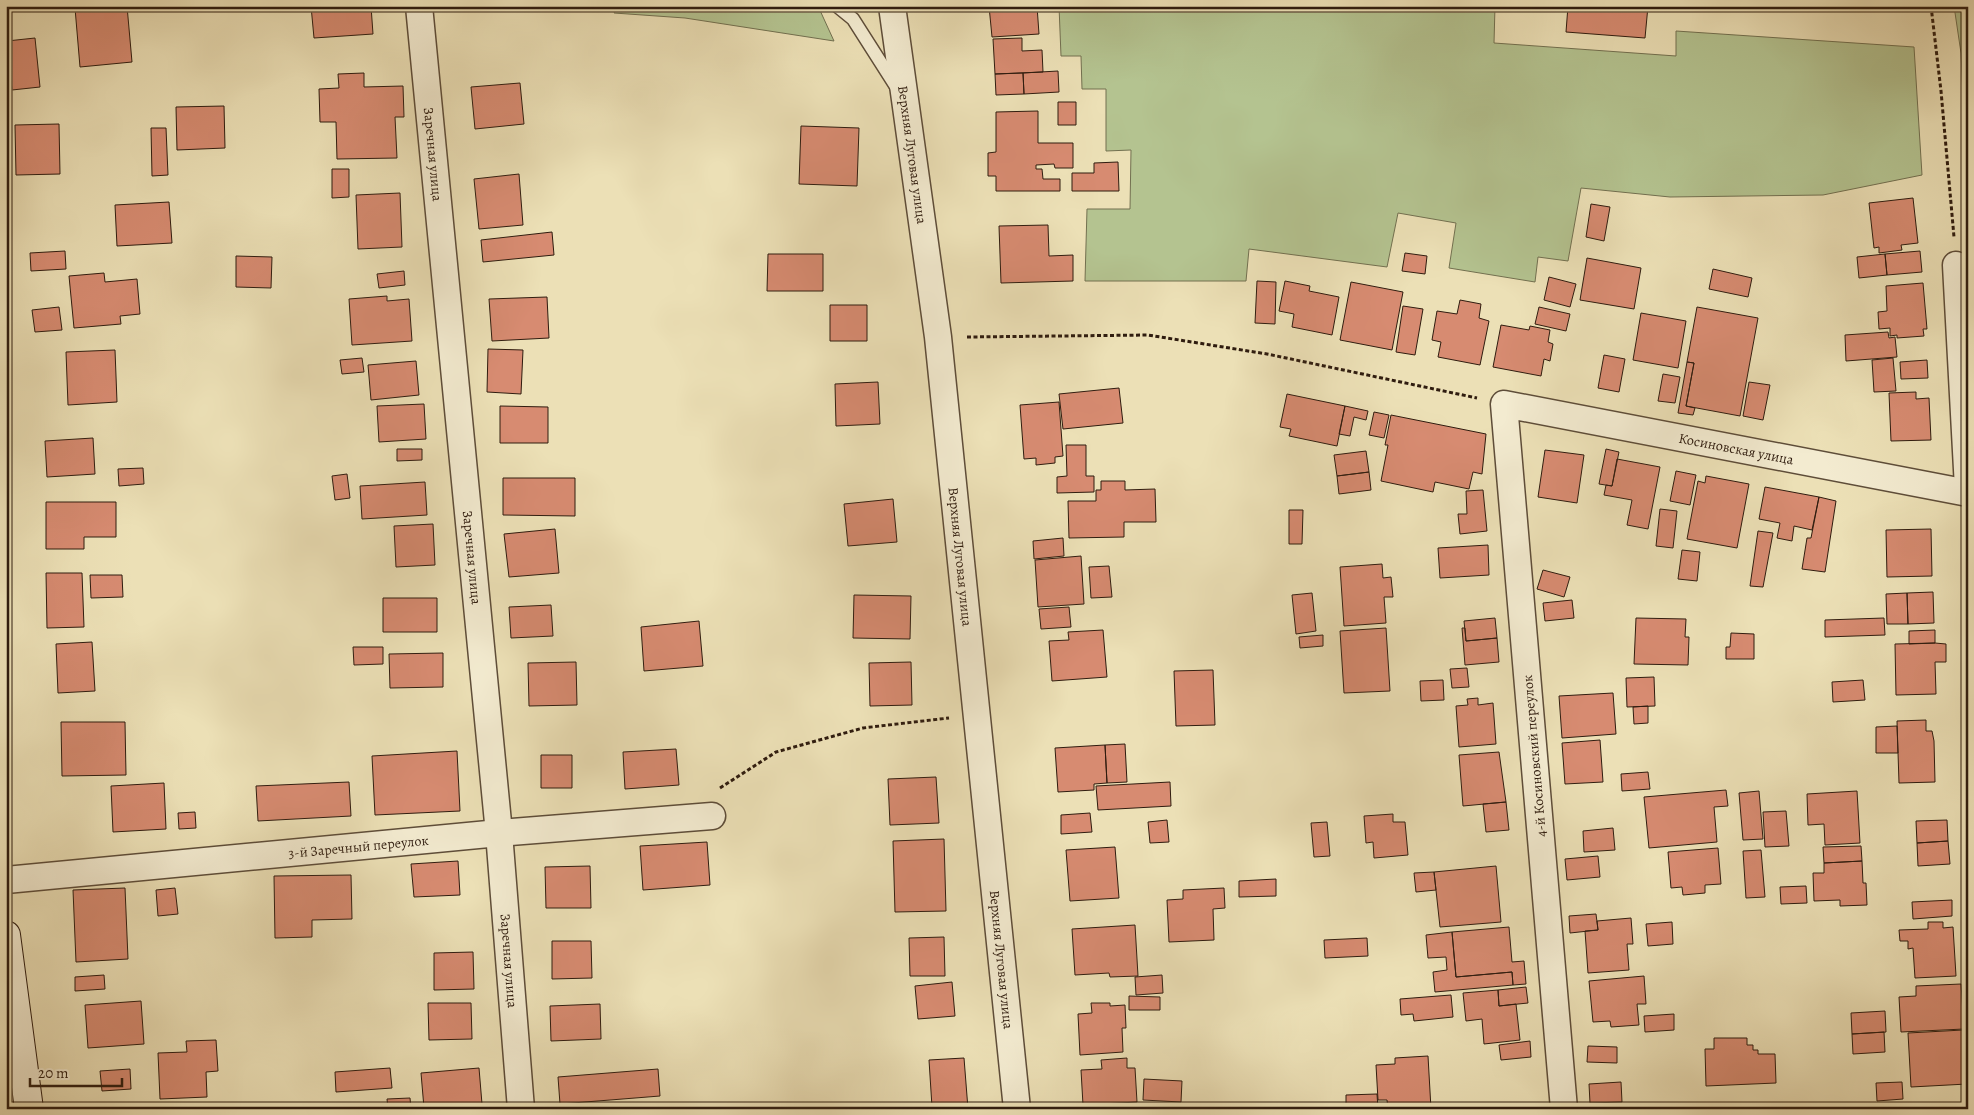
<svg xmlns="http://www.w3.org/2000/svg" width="1974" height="1115" font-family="Alegreya,serif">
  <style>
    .green { fill: #b4c390; stroke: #727050 }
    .building { fill: #d78b71; stroke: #2f1c0f }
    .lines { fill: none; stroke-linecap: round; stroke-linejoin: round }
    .lane-casing { stroke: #5e4d39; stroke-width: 15 }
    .street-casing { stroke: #5e4d39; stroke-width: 29 }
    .secondary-casing { stroke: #2f1c0f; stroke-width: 30 }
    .path { stroke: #2f1c0f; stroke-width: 3; stroke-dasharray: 4 2.5; stroke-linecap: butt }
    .lane { stroke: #f3ebd0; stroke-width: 12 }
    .street { stroke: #f3ebd0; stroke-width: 26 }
    .secondary { stroke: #f3ebd0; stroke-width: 28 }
    .labels { text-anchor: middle; stroke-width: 4; stroke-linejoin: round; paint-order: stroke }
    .street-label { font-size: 14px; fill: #2f1c0f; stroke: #f3ebd0 }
  </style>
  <rect width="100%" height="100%" fill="#ece0b6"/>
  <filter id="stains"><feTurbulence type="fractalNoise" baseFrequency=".004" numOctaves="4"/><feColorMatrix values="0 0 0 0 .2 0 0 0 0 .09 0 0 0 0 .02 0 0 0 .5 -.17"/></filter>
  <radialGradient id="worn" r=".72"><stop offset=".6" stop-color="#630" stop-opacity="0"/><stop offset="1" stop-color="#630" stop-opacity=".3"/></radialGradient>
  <path class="green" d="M618,6H818L834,41L685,18L614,13Z
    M1059,6H1495L1494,43L1676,56V31L1914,47L1922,175L1823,195L1670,197L1581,188L1568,261L1538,257L1535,282L1449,268L1456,223L1398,213L1387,267L1249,249L1246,281H1085L1087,209H1130L1131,150L1106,151V89H1082L1081,56H1061Z
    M1954,6H1968V206L1961,53Z"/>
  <path class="building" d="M102,6H127L132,62L80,67L75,8Z
    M311,6H371L373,34L314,38Z
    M989,6H1037L1039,34L992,37Z
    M1568,6H1648L1645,38L1566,32Z
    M35,38L40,87L12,90L7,41Z
    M1022,38V51L1042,50L1043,72L995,74L993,39Z
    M1058,71L1059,92L1024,94L1023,73Z
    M364,73V87L403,86L404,117H395L397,158L337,159L336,122H320L319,89L339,88L338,74Z
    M1023,73L1024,94L996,95L995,74Z
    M520,83L524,124L475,129L471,87Z
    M1058,102H1076V125H1058Z
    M224,106L225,148L177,150L176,107Z
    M1038,111V143H1073V168H1055L1054,164L1036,165V169H1042L1043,179H1060V191H996V176H988V153L996,152V112Z
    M59,124L60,174L16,175L15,125Z
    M801,126L859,128L857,186L799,184Z
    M151,128H166L168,175L152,176Z
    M1118,162L1119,191H1072V173H1094V163Z
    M332,169H349V197L332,198Z
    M519,174L523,225L479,229L474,179Z
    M400,193L402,247L358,249L356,195Z
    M1913,198L1918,243L1901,245L1902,250L1879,253V247L1874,248L1869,203Z
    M169,202L172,243L117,246L115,205Z
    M1591,204L1610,207L1604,241L1586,237Z
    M1048,225L1049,256L1073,255V281L1001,283L999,226Z
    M552,232L554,255L483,262L481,240Z
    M65,251L66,269L31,271L30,253Z
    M1920,251L1922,272L1887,275L1885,254Z
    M1405,253L1427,256L1425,274L1402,271Z
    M768,254H823V291H767Z
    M1885,254L1887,275L1859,278L1857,257Z
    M236,256L272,257L271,288L236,287Z
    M1587,258L1641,268L1634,309L1580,300Z
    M1713,269L1752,278L1748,297L1709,289Z
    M404,271L405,285L379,288L377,274Z
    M104,273L105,282L137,279L140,314L120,316L121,324L74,328L69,276Z
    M1549,277L1576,284L1570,307L1544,300Z
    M1257,281L1276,282L1275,324L1255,323Z
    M1285,281L1310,286L1309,291L1339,297L1332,335L1292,327L1294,314L1279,311Z
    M1351,282L1403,292L1392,350L1340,340Z
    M1923,283L1927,329H1923L1924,336L1897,338V335L1890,336V328L1879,329L1878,312L1887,311L1886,286Z
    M387,296V301L409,299L412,341L352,345L349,299Z
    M547,297L549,338L492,341L489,299Z
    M1460,300L1481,304L1479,318L1489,321L1480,365L1438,357L1441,342L1432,340L1437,311L1457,314Z
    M830,305H867V341H830Z
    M1403,306L1423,309L1415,355L1396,352Z
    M59,307L62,330L35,332L32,310Z
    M1539,307L1570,314L1566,331L1535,324Z
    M1697,307L1758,318L1740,416L1686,406L1694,363L1687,362Z
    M1641,313L1686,321L1678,368L1633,360Z
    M1501,325L1529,330L1530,326L1550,330L1548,342L1553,344L1550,361L1544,359L1541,376L1493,367Z
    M1888,332L1889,338L1895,337L1897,357L1846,361L1845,335Z
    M488,349L523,350L521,394L487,392Z
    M115,350L117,402L68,405L66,352Z
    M1604,355L1625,359L1619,392L1598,388Z
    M362,358L364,372L342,374L340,360Z
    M1893,358L1896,391L1874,392L1872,360Z
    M1927,360L1928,378L1901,379L1900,362Z
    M416,361L419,395L371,400L368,365Z
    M1687,362L1694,363L1686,406L1695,408L1693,415L1678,413Z
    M1663,374L1680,377L1675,403L1658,401Z
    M878,382L880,424L836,426L835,384Z
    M1749,382L1770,385L1763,420L1743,416Z
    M1119,388L1123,423L1063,429L1059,394Z
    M1916,392V399L1929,398L1931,440L1891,441L1889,393Z
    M1287,394L1345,406L1337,446L1289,436L1291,429L1280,427Z
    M1059,402L1063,456L1055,457V463L1036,465V458L1024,459L1020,405Z
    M424,404L426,439L379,442L377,406Z
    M500,406L548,407V443H500Z
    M1345,406L1368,411L1366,420L1354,417L1350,436L1339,434Z
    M1374,412L1389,415L1384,438L1369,435Z
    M1391,415L1486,434L1482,474L1473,472L1469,489L1435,482L1433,492L1381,481L1388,445H1385Z
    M93,438L95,474L47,477L45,441Z
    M1066,445H1086V476H1094V492L1057,493V477L1067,476Z
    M397,449H422V460L397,461Z
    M1606,449L1619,452L1612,486L1599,484Z
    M1545,450L1584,455L1577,503L1538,497Z
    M1366,451L1369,472L1337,476L1334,455Z
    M1617,459L1660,467L1648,529L1627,525L1632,500L1604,495L1606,485L1612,486Z
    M143,468L144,484L119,486L118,469Z
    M1676,471L1696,475L1690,505L1670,501Z
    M1369,472L1371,490L1339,494L1337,476Z
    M347,474L350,498L335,500L332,476Z
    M1706,476L1749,484L1737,548L1687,539L1698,481L1705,483Z
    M503,478H575V516L503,515Z
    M1101,481H1125V490L1155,489L1156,522H1124V537L1069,538L1068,501H1096V490H1101Z
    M425,482L427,515L362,519L360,486Z
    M1765,487L1819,497L1812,530L1794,526L1792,541L1777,538L1780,523L1759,519Z
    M1483,490L1487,531L1460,534L1458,514H1467L1466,491Z
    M1819,497L1836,501L1825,572L1802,569L1807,538H1811Z
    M893,499L897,542L848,546L844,504Z
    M46,502H116V537H84V549H46Z
    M1660,509L1677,511L1673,548L1656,546Z
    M1289,510H1303L1302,544H1289Z
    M433,524L435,565L396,567L394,526Z
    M555,529L559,573L509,577L504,534Z
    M1931,529L1932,576L1887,577L1886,530Z
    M1758,531L1773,533L1763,587L1750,586Z
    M1063,538L1064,556L1034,559L1033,541Z
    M1488,545L1489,575L1440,578L1438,548Z
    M1682,550L1700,552L1697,581L1678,579Z
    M1081,556L1084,604L1038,607L1035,560Z
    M1382,564L1383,578L1391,577L1393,597H1384L1386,623L1344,626L1340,567Z
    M1109,566L1112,597L1091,598L1089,567Z
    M1543,570L1570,577L1564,597L1537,589Z
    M46,573H82L84,627L47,628Z
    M90,575H122L123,597L91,598Z
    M1933,592L1934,623L1908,624L1907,593Z
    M1312,593L1316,631L1296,634L1292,595Z
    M1907,593L1908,624H1887L1886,594Z
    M854,595L911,596L910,639L853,638Z
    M383,598H437V632H383Z
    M1572,600L1574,618L1545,621L1543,603Z
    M551,605L553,636L511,638L509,607Z
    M1069,607L1071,627L1041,629L1039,609Z
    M1495,618L1497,638L1466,641L1464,621Z
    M1636,618L1686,619L1685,637H1689L1688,665L1634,664Z
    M1884,618L1885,635L1825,637V620Z
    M699,621L703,666L644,671L641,627Z
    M1386,628L1390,691L1344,693L1340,631Z
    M1462,628H1465L1466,641L1497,638L1499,662L1465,665Z
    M1103,630L1107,677L1052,681L1049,641L1069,640L1068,632Z
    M1935,630V643L1909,644V631Z
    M1731,633L1754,634V659H1726V647H1730Z
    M1323,635V646L1300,648L1299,637Z
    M92,642L95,691L58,693L56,644Z
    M1935,643L1946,644V662H1935L1936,694L1896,695L1895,644Z
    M353,647H383V664L354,665Z
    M443,653V687L390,688L389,654Z
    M576,662L577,705L529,706L528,663Z
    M911,662L912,705L870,706L869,663Z
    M1467,668L1469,687L1452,688L1450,669Z
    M1213,670L1215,725L1176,726L1174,671Z
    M1654,677L1655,706L1627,707L1626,678Z
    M1443,680L1444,700L1421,701L1420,681Z
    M1863,680L1865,700L1833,702L1832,682Z
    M1613,693L1616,734L1562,738L1559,696Z
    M1478,698V705L1493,703L1496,744L1459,747L1456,706L1468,705L1467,699Z
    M1648,706V723L1634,724L1633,707Z
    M1926,720V731H1932L1934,741L1935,782L1899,783L1897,721Z
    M61,722H125L126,775L62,776Z
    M1897,726L1898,753H1876V727Z
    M1600,740L1603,782L1565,784L1562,743Z
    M1125,744L1127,782L1107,783L1105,745Z
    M1105,745L1107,783L1094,784V790L1058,792L1055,748Z
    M676,749L679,785L625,789L623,752Z
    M457,751L460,811L375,815L372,756Z
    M1499,752L1506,802L1463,806L1459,755Z
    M541,755H572V788H541Z
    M1648,772L1650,789L1622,791L1621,774Z
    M936,777L939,823L890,825L888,779Z
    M349,782L351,816L258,821L256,786Z
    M1170,782L1171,806L1098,810L1096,786Z
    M164,783L166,829L113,832L111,786Z
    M1726,790L1728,806L1714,807L1717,842L1649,848L1644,797Z
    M1759,791L1763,839L1743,840L1739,793Z
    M1857,791L1860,843L1825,845L1824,824L1808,825L1807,794Z
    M1506,802L1509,830L1486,832L1483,804Z
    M1786,811L1789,846L1765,847L1763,812Z
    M195,812L196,828L179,829L178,813Z
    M1090,813L1092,832L1061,834V815Z
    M1393,814V822H1405L1408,855L1374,858L1373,842L1366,843L1364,816Z
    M1167,820L1169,842L1150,843L1148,822Z
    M1947,820L1948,841L1917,843L1916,821Z
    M1327,822L1330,856L1314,857L1311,823Z
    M1613,828L1615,850L1584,852L1583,831Z
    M944,839L946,911L895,912L893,841Z
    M1948,841L1950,864L1918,866L1917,843Z
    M707,842L710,885L643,890L640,846Z
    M1861,846L1862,861L1824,863L1823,847Z
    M1115,847L1119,898L1070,901L1066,850Z
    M1718,848L1721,884L1705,885V893L1683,895L1682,887L1671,888L1668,852Z
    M1761,850L1765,897L1746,898L1743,851Z
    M1598,856L1600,877L1567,880L1565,859Z
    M458,861L460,895L414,897L411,864Z
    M1862,861L1863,883H1866L1867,905L1840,906V900L1814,901L1813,873H1824V863Z
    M590,866L591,908H546L545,867Z
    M1496,866L1501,922L1440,927L1434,872Z
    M1434,872L1436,890L1416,892L1414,873Z
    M351,875L352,919L312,920V937L275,938L274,876Z
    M1276,879V896L1239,897V881Z
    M1806,886L1807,903L1781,904L1780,887Z
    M125,888L128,959L76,962L73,890Z
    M175,888L178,914L158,916L156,890Z
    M1224,888L1225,908L1213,909L1214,940L1169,942L1167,900L1183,899V890Z
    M1952,900V916L1913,919L1912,902Z
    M1596,914L1598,930L1570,933L1569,916Z
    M1631,918L1633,944H1627L1629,970L1588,973L1585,931L1598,930L1597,921Z
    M1672,922L1673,944L1648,946L1646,924Z
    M1928,922H1943V928L1953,927L1956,976L1915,978L1913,948L1908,949V941H1900L1899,930L1928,929Z
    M1135,925L1138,976L1110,977L1109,973L1075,975L1072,929Z
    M1509,927L1512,962L1524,961L1526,984L1513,985L1512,972L1456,977L1452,932Z
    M1452,932L1456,977L1512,972L1513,985L1435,992L1433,972L1447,970L1446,957L1428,958L1426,935Z
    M944,937L945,976H910L909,938Z
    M1367,938L1368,956L1325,958L1324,940Z
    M552,941H591L592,978L552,979Z
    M473,952L474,989L434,990V953Z
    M104,975L105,989L75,991V977Z
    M1162,975L1163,993L1136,995L1135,977Z
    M1644,976L1646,1004H1637L1639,1025L1611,1027L1610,1021L1593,1022L1589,981Z
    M952,982L955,1016L918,1019L915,986Z
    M1961,984L1964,1029L1901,1032L1899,997L1916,996V986Z
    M1526,987L1528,1003L1499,1006L1498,990Z
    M1498,990L1499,1006L1516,1004L1520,1040L1484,1044L1482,1019L1466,1021L1463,993Z
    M1451,995L1453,1017L1414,1021L1413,1014L1401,1015L1400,999Z
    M1129,996L1160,997V1010H1129Z
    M141,1001L144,1044L88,1048L85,1005Z
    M428,1003H471L472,1039L429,1040Z
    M1091,1003H1110V1006L1125,1005L1126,1028H1122L1123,1052L1080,1055L1078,1014L1092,1013Z
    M600,1004L601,1039L551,1041L550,1006Z
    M1885,1011L1886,1032L1852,1034L1851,1013Z
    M1674,1014V1030L1645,1032L1644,1016Z
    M1963,1030L1967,1084L1911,1087L1908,1033Z
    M1884,1032L1885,1052L1853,1054L1852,1034Z
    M1714,1038H1747V1045H1753V1050H1758V1054H1775L1776,1083L1706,1086L1705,1049H1714Z
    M216,1040L218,1071L206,1072L207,1097L160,1099L158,1053L187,1052L186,1041Z
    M1530,1041L1531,1057L1501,1060L1499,1045Z
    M1588,1046L1617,1047V1063L1587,1062Z
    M1428,1056L1431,1109H1388L1387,1100H1378L1376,1065L1395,1064V1058Z
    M964,1058L968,1109H915L932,1107L929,1060Z
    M1127,1058V1068H1135L1137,1102L1083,1105L1081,1070L1102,1069L1101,1060Z
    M390,1068L392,1088L336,1092L335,1072Z
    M479,1068L482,1104L424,1108L421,1073Z
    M130,1069L131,1089L102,1091L100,1071Z
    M658,1069L660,1096L560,1104L558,1077Z
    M1144,1079L1182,1081L1181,1102L1143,1100Z
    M1621,1082L1622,1102L1590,1103L1589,1084Z
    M1902,1082L1903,1099L1877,1101L1876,1083Z
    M1377,1094L1378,1109H1346V1095Z
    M410,1098L411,1109H388L387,1099Z
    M1779,1104V1109H1758V1105Z
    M1947,1104V1109H1910V1106Z
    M1743,1105V1109H1708V1107Z"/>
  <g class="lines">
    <defs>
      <path id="lane" d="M837,6L853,19L897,88"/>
      <g id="street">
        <path id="s1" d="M419,6L499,833L521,1109"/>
        <path id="s2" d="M892,6L938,337L1017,1109"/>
        <path d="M1956,265L1968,488"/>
        <path id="s3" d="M6,880L499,833L712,816"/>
        <path id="s4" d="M1564,1109L1504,404L1968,493"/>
      </g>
      <path id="secondary" d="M6,935L29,1109"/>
    </defs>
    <use href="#lane" class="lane-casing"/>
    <use href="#street" class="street-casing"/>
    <use href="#secondary" class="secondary-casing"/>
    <path class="path" d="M1931,6L1941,91L1954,237
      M967,337L1148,335L1267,354L1477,398
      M720,788L776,752L863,728L949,718"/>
    <use href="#lane" class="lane"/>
    <use href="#street" class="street"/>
    <use href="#secondary" class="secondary"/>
  </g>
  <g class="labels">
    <g class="street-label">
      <text dy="5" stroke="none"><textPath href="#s1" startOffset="149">Заречная улица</textPath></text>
      <text dy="5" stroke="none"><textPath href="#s2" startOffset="150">Верхняя Луговая улица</textPath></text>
      <text dy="5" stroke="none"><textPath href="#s4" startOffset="944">Косиновская улица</textPath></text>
      <text dy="5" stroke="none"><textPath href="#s1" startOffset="554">Заречная улица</textPath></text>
      <text dy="5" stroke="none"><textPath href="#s2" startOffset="555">Верхняя Луговая улица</textPath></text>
      <text transform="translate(1534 756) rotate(-95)" y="5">4-й Косиновский переулок</text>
      <text dy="5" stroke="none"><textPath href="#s3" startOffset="354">3-й Заречный переулок</textPath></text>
      <text dy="5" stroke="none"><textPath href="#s2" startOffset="960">Верхняя Луговая улица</textPath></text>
      <text dy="5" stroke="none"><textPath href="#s1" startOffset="959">Заречная улица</textPath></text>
    </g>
  </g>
  <rect width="1974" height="1115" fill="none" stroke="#ece0b6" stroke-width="25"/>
  <rect x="8" y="8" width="1959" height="1100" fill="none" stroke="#2f1c0f" stroke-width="2.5"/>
  <rect x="12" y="12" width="1949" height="1090" fill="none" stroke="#2f1c0f"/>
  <path d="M30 1078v8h92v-8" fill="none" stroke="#2f1c0f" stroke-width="2.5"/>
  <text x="38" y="1078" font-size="15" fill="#2f1c0f" stroke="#f3ebd0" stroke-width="4" paint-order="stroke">20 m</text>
  <rect width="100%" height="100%" filter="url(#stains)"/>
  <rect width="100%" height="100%" fill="url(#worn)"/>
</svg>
